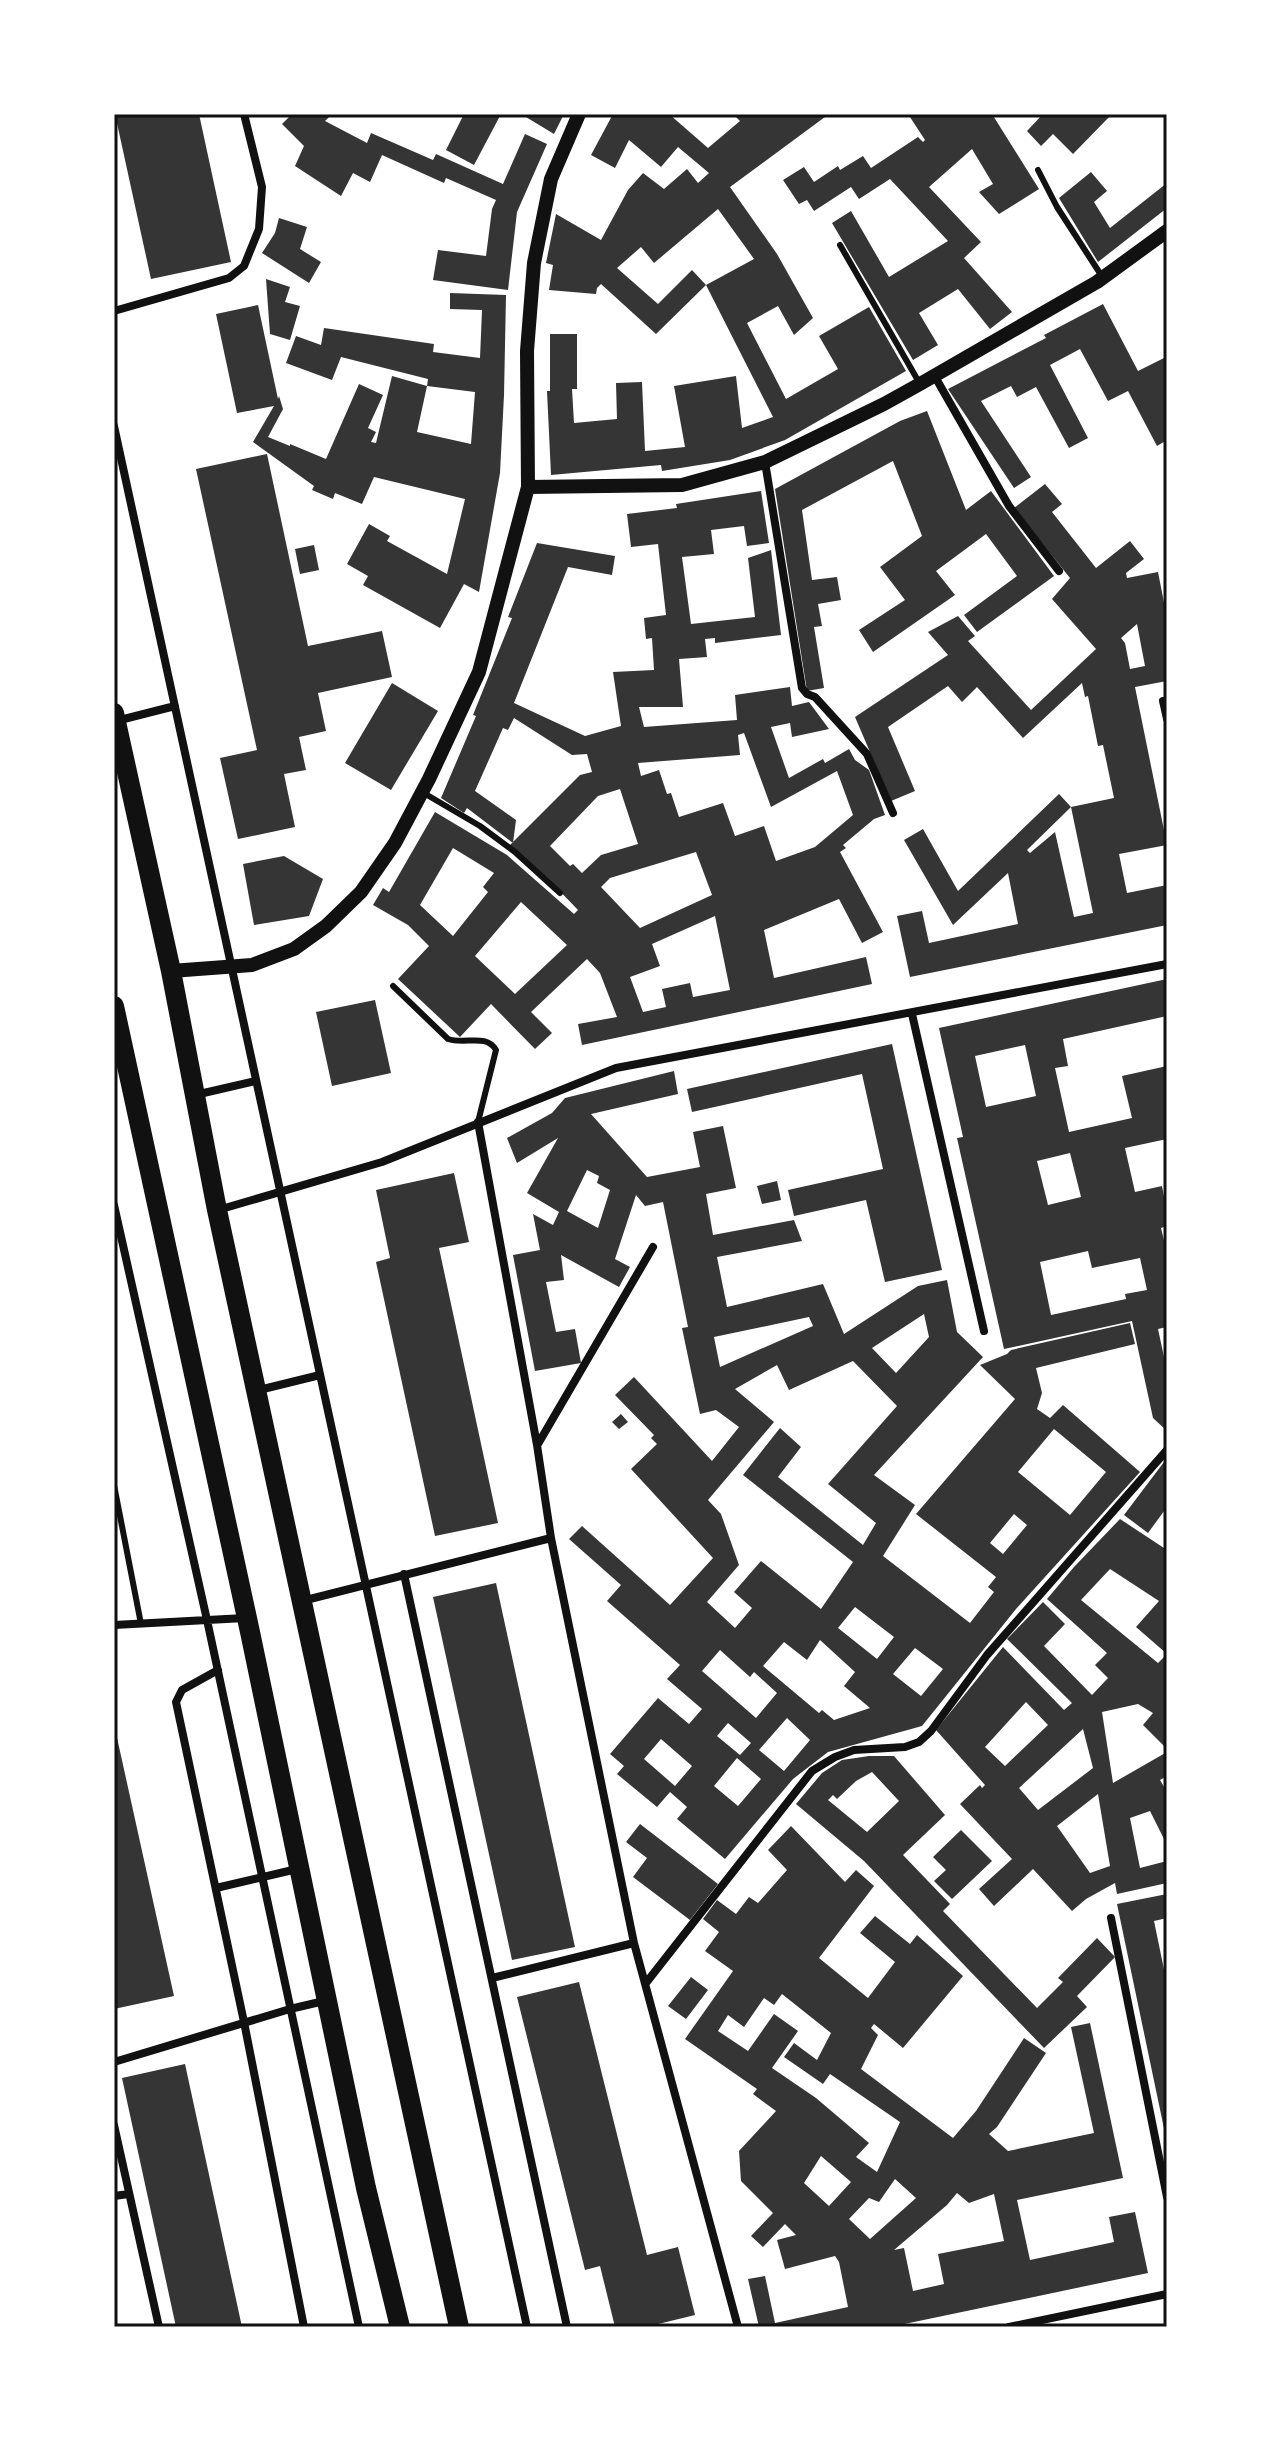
<svg xmlns="http://www.w3.org/2000/svg" width="1281" height="2441" font-family="Raleway,sans-serif">
  <style>
    .building { fill: #353535; fill-rule: evenodd }
    .lines { fill: none; stroke-linecap: round; stroke-linejoin: round }
    .service { stroke: #111; stroke-width: 6 }
    .minor { stroke: #111; stroke-width: 8 }
    .tertiary { stroke: #111; stroke-width: 14 }
    .primary { stroke: #111; stroke-width: 20 }
    .neatline { fill: none; stroke: #111; stroke-width: 3 }
  </style>
  <rect width="100%" height="100%" fill="#fff"/>
  <path class="building" d="M115,114H199L231,262L151,279Z
    M292,114H332L325,121L367,143L371,133L433,160L436,154L503,184L525,134L547,144L517,212L508,290L433,280L438,250L486,256L492,209L496,200L446,178L444,183L382,155L370,182L353,173L341,196L295,166L304,146L282,124Z
    M464,114H501L474,165L446,150Z
    M521,114H564L554,134Z
    M613,114H669L708,148L740,121L733,114H829L730,187L777,254L813,318L794,335L778,306L747,323L786,399L838,369L819,336L869,307L906,371L785,440L730,460L662,471L661,465L551,475L547,391H550V334H577V389H572L574,423L617,419L616,383L642,382L645,451L685,447L674,386L736,376L742,428L773,417L706,285L754,259L718,209L654,263L641,247L617,268L658,304L692,270L706,285L656,334L601,284L597,288L596,294L549,290L553,265L546,263L556,214L601,240L628,190L643,173L664,189L687,169L698,183L709,173L678,147L661,167L629,140L615,168L591,155Z
    M908,114H992L1039,189L999,214L979,192L993,184L972,149L929,187L981,242L964,258L1012,312L990,329L958,289L919,313L938,345L913,360L832,223L851,211L889,277L948,241L890,179L859,199L851,187L814,211L807,200L799,204L783,180L804,167L814,182L838,166L840,170L863,156L871,168L918,137L923,142L925,140Z
    M1043,114H1112L1073,154L1053,134L1041,146L1027,131Z
    M1091,172L1107,191L1094,202L1110,228L1167,183V208L1098,262L1059,198Z
    M279,218L307,227L300,249L321,262L309,283L262,253L275,233Z
    M266,279L290,287L285,302L300,306L290,340L270,334Z
    M450,293L506,295L504,395L500,473L479,592L464,584L440,628L363,585L368,576L347,564L369,524L390,536L387,541L447,574L465,499L374,477L362,504L335,493L333,499L312,490L314,486L253,442L274,406L237,413L216,314L258,305L278,399L279,396L283,409L268,437L290,446V444L326,459L359,384L383,395L368,428L376,432L371,442L376,443L392,376L427,386L428,379L341,357L332,380L286,363L296,336L321,345L324,328L434,344L433,352L480,358L482,310L450,309ZM427,386L475,392L471,444L417,432Z
    M1103,304L1138,371L1164,358L1167,364V440L1157,446L1128,391L1108,401L1080,349L1050,365L1088,438L1069,448L1036,387L1017,397L1011,386L981,401L1031,477L1014,488L948,389L1046,338L1044,335Z
    M927,411L966,510L991,491L1054,576L977,632L964,615L1017,576L986,534L936,571L955,595L873,652L859,630L905,600L880,567L922,536L893,461L802,510L812,580L837,577L841,600L818,604L822,626L814,627L824,688L807,691L775,489L900,421Z
    M267,454L308,646L382,631L392,677L318,693L326,731L299,737L306,770L284,774L295,827L238,839L220,758L257,750L196,469Z
    M1045,484L1062,504L1052,512L1096,568L1130,541L1144,559L1126,573L1127,578L1158,572L1167,618V681L1135,687L1167,845L1119,854L1127,893L1167,885V925L910,977L897,916L922,911L929,943L1018,924L1008,873L953,925L904,840L923,829L958,891L1059,794L1071,807L1114,798L1103,745L1098,746L1088,696L1085,697L1082,683L1023,738L977,687L962,702L948,686L888,727L915,791L891,801L855,717L948,655L928,632L958,616L975,636L968,641L1031,710L1096,649L1052,599L1070,578L1014,508ZM1137,624L1145,666L1130,669L1125,643L1121,638ZM1071,807L1093,913L1074,917L1055,832L1030,853L1027,850Z
    M761,491L769,543L747,546L744,526L711,530L714,554L682,557L691,624L755,617L748,558L771,550L781,635L715,643V638L705,639L707,657L679,659L683,707H639L644,727L737,720L735,695L790,687L792,706L809,702L829,729L792,737L790,723L771,727L789,778L823,759L825,763L849,749L855,760L869,770L885,815L874,819L843,845L846,848L840,852L883,932L862,943L839,899L764,930L774,978L866,957L872,984L582,1045L578,1024L617,1017L600,973L587,959L531,1012L552,1033L535,1049L491,1004L460,1037L398,979L429,946L408,925L373,905L383,888L389,892L435,812L507,855L574,914L578,910L553,884L509,846L580,775L592,772L587,754L572,755L514,718L508,730L503,728L475,791L516,820L513,843L467,808L464,813L441,798L476,716L473,715L512,618L508,617L537,543L615,556L612,575L568,567L514,703L585,736L621,726L613,672L654,670L652,638L646,639L644,618L666,615L658,544L631,547L627,514L677,508L676,504ZM744,733L771,807L837,771L853,815L815,847L776,861L764,826L735,836L723,803L679,817L671,793L667,794L659,770L641,776L638,763L740,755L738,735ZM620,789L638,844L601,855L582,873L573,864L570,866L550,846L598,796ZM453,848L494,873L483,887L488,892L453,936L420,905ZM696,852L712,895L640,928L601,887L610,878ZM521,902L567,945L515,994L475,956ZM715,916L730,990L693,997L690,983L662,989L666,1007L643,1012L630,977L660,966L652,944Z
    M314,545L319,570L300,574L295,549Z
    M392,683L438,711L391,790L345,763Z
    M284,856L323,879L309,916L254,925L243,864Z
    M1167,979V1016L1063,1039L1068,1066L1055,1068L1069,1132L1132,1118L1122,1076L1167,1066V1139L1125,1148L1135,1192L1162,1186L1165,1202H1167V1226L1161,1228L1167,1253V1327L1158,1329L1167,1371V1431L1153,1418L1132,1321L1004,1349L957,1138L963,1137L939,1028ZM1025,1045L1036,1096L986,1107L975,1056ZM1070,1153L1081,1197L1048,1205L1037,1161ZM1088,1251L1092,1268L1140,1258L1147,1290L1125,1294L1126,1299L1051,1315L1040,1262Z
    M375,1000L391,1073L332,1086L316,1012Z
    M892,1044L942,1270L885,1282L866,1200L794,1216L788,1190L883,1169L862,1074L692,1112L687,1089Z
    M674,1071L678,1094L591,1114L647,1177L700,1167L693,1132L723,1126L736,1188L706,1194L713,1235L794,1220L802,1241L717,1257L727,1307L823,1284L844,1334L918,1286L947,1280L957,1332L983,1357L874,1475L915,1505L883,1556L970,1623L994,1592L988,1587L996,1577L916,1514L1015,1399L980,1365L1007,1354L1011,1350L1130,1323L1135,1344L1036,1368L1042,1393L1037,1409L1050,1418L1063,1405L1140,1472L1016,1609L922,1726L828,1752L793,1779L725,1859L677,1819L687,1807L670,1792L657,1807L617,1774L624,1766L610,1754L658,1698L689,1724L702,1709L667,1679L680,1665L607,1601L621,1585L569,1539L582,1526L670,1605L713,1558L631,1469L657,1444L651,1438L654,1435L615,1395L634,1377L712,1461L739,1427L716,1410L700,1414L682,1328L688,1327L663,1202L645,1206L636,1195L615,1259L630,1267L619,1287L561,1255L564,1280L546,1282L556,1332L575,1329L581,1363L535,1371L513,1255L540,1250L533,1214L553,1225L559,1212L527,1193L558,1138L517,1163L507,1138L552,1113L565,1098ZM587,1170L599,1176L597,1183L610,1190L598,1228L567,1211ZM924,1314L929,1337L896,1373L872,1348ZM809,1317L813,1326L720,1367L714,1337ZM853,1361L897,1406L828,1484L876,1523L863,1545L778,1477L801,1447L780,1428L743,1475L853,1562L821,1609L761,1561L734,1592L752,1608L735,1628L707,1602L739,1565L721,1514L708,1500L774,1422L735,1389L777,1365L789,1390ZM1054,1429L1106,1472L1070,1515L1018,1472ZM1014,1514L1027,1525L1003,1554L990,1543ZM855,1607L894,1637L877,1659L838,1628ZM820,1640L855,1672L844,1686L870,1708L834,1720L822,1710L819,1713L763,1666L784,1642L807,1660ZM915,1648L943,1669L921,1696L893,1674ZM720,1650L750,1677L754,1672L777,1693L756,1718L702,1671ZM787,1718L810,1740L784,1771L759,1750ZM728,1723L751,1743L740,1755L717,1736ZM661,1739L692,1766L675,1786L644,1759ZM737,1758L761,1779L738,1806L714,1786Z
    M454,1173L469,1242L439,1248L498,1523L435,1536L376,1262L390,1258L376,1190Z
    M777,1181L781,1200L762,1204L757,1186Z
    M621,1414L628,1422L619,1429L612,1422Z
    M1167,1458V1507L1148,1533L1124,1515Z
    M1120,1519L1167,1550V1749L1143,1725L1153,1713L1138,1704L1102,1712L1113,1783L1167,1752V1776L1160,1780L1167,1792V1845L1150,1811L1130,1818L1140,1868L1167,1861V1883L1117,1894L1115,1883L1086,1899L1072,1911L1033,1869L994,1906L979,1889L1012,1859L960,1804L980,1785L982,1788L985,1785L936,1730L1003,1647L1064,1710L1072,1703L1007,1639L1043,1602L1065,1624L1044,1646L1092,1695L1108,1678L1095,1665L1107,1653L1047,1599L1074,1567ZM1110,1569L1159,1601L1136,1627L1167,1654L1158,1663L1081,1600ZM1026,1702L1048,1725L1005,1766L985,1747ZM1083,1729L1093,1768L1038,1810L1019,1788ZM1098,1794L1110,1866L1090,1873L1057,1826Z
    M496,1583L575,1947L512,1960L433,1597Z
    M114,1724L174,1996L114,2009Z
    M869,1756H894L945,1815L903,1855L950,1904L943,1911L1037,2008L1063,1982L1058,1978L1097,1938L1115,1957L1077,1996L1087,2007L1044,2048L864,1861L796,1804L822,1773L842,1760ZM872,1772L899,1801L867,1832L828,1800L833,1795L837,1799L856,1781Z
    M640,1824L718,1884L690,1920L633,1877L647,1858L626,1842Z
    M791,1826L845,1882L856,1870L874,1886L819,1958L868,1998L895,1962L860,1933L875,1916L910,1944L917,1935L963,1976L903,2048L874,2024L871,2028L878,2035L861,2069L953,2138L976,2111L1024,2038L1046,2053L997,2127L989,2134L1008,2151L1094,2133L1071,2027L1090,2023L1123,2178L1017,2200L1030,2260L1114,2242L1109,2217L1135,2212L1148,2273L890,2327H759L748,2279L765,2276L775,2323L848,2307L839,2262L835,2256L785,2269L777,2240L796,2235L785,2224L763,2247L751,2236L773,2213L741,2181L739,2151L776,2111L753,2094L757,2089L685,2039L733,1971L705,1951L719,1932L703,1919L717,1900L736,1914L749,1897L758,1903L787,1870L768,1850ZM782,1994L831,2033L817,2060L794,2043L784,2057L823,2084L830,2074L900,2122L877,2172L856,2157L869,2143L816,2098L772,2068L798,2031L774,2014L748,2051L718,2031L728,2015L744,2027L764,1998L774,2005ZM821,2156L851,2182L829,2206L804,2183ZM895,2179L916,2198L870,2239L849,2219L869,2198L879,2202ZM957,2193L969,2203L994,2194L1004,2241L938,2254L944,2284L913,2291L904,2248L894,2250L947,2205Z
    M961,1830L992,1861L952,1899L934,1881L946,1870L933,1857Z
    M1167,1894V1918L1154,1921L1167,1984L1166,2138L1117,1904Z
    M691,1977L708,1990L686,2019L668,2006Z
    M579,1982L647,2255L678,2247L695,2315L646,2327H615L600,2266L585,2270L517,1997Z
    M185,2064L242,2327H176L122,2078Z"/>
  <g class="lines">
    <path class="service" d="M1038,170L1057,207L1103,278
      M840,245L920,384
      M422,792L480,826L515,852L560,893
      M393,986L448,1039C465,1045 486,1033 496,1050L478,1122
      M114,1485L141,1624"/>
    <path class="minor" d="M114,311L229,278L244,266L259,229L262,187L244,114
      M934,375L1009,506L1059,571
      M114,426L527,2327
      M765,462L802,688L807,694L815,697L867,754L893,813
      M1163,701L1167,719
      M116,721L175,706
      M912,1014L984,1331
      M195,1095L256,1081
      M478,1122L537,1445L551,1538L634,1943L738,2327
      M114,1205L207,1620L359,2327
      M218,1210L382,1162L616,1068L1167,964
      M259,1390L320,1375
      M538,1444L653,1247
      M404,1574L567,2327
      M302,1601L551,1538
      M114,1625L245,1618
      M218,1670L182,1690L176,1702L244,2022L304,2327
      M216,1888L297,1869
      M1111,1918L1167,2197
      M492,1978L634,1943
      M646,1983L812,1771L835,1757L854,1750L905,1747L919,1742L931,1731L987,1655L1167,1450
      M114,2062L290,2009L324,2001
      M114,2125L159,2327
      M114,2196L129,2194
      M1009,2327L1167,2294"/>
    <path class="tertiary" d="M528,487L682,485L765,462L884,404L920,384L1097,282L1167,231
      M171,971L252,965L294,949L326,926L361,892L395,843L429,779L479,672L528,487L527,351L534,263L551,179L579,114"/>
    <path class="primary" d="M114,713L171,971L217,1210L459,2327
      M114,1006L250,1632L366,2188L400,2327"/>
  </g>
  <rect width="1281" height="2441" fill="none" stroke="#ffffff" stroke-width="232"/>
  <rect x="116" y="116" width="1049" height="2209" class="neatline"/>
</svg>
